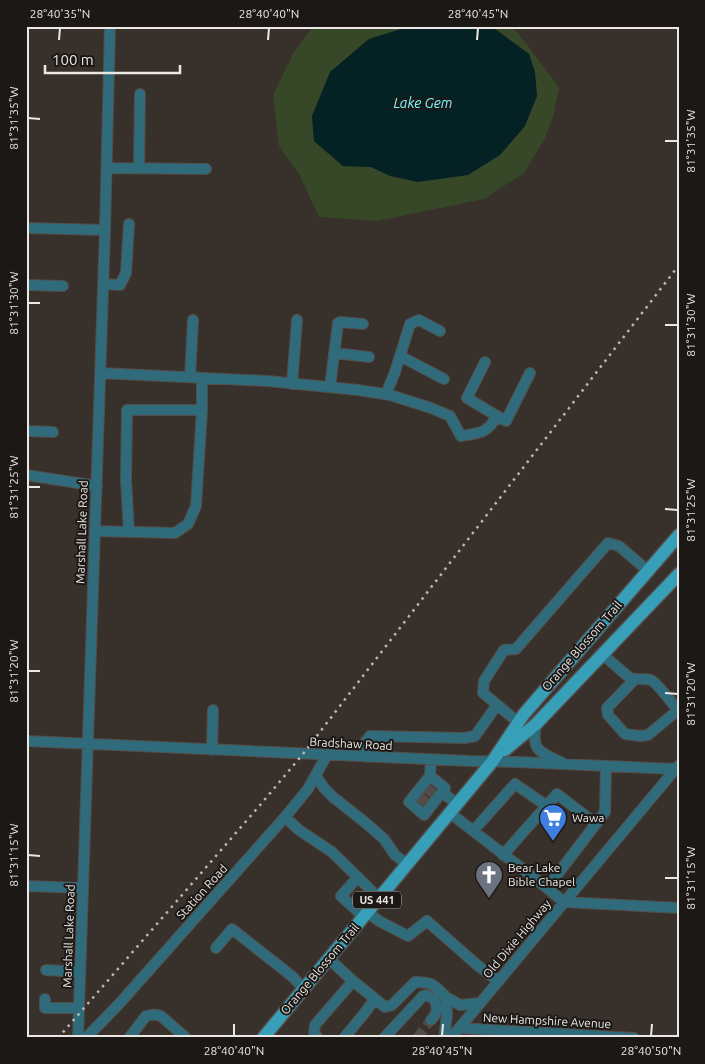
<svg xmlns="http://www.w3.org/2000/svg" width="705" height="1064" font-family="Ubuntu,sans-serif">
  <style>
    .green { fill: #364827 }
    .water { fill: #042123 }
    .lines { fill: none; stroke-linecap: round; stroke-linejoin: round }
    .minor-tunnel { stroke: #524b47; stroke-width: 10; stroke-dasharray: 10 5; stroke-linecap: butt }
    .minor-casing { stroke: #544d49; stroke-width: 12 }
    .major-casing { stroke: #544d49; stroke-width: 15 }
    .minor { stroke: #2f6b7a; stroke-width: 10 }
    .major { stroke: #389fb8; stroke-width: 12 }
    .rail { stroke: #bdb7b4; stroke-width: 2.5; stroke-dasharray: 2.5 5; stroke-linecap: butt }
    .ticks { fill: none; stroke: #ece7e4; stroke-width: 2 }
    .labels { text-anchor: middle; stroke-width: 4; stroke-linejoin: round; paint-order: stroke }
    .shield { fill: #1c1816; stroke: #aea9a6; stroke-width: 1 }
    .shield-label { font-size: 11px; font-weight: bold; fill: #ece7e4 }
    .street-label { font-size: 12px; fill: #ece7e4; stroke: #1c1816 }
    .poi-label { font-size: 12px; fill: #ece7e4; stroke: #1c1816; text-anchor: start }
    .water-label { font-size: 14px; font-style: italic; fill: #74f8fe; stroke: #1c1816 }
    .neatline { fill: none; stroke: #ece7e4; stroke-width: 2 }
    .ticks-label { font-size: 12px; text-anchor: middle; fill: #ece7e4 }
  </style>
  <rect width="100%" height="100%" fill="#37302b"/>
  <path class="green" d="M313,26H411L369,39L331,72L312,116L314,141L343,166L371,167L529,54L491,26H510L518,33L559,87L554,114L545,138L524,173L484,199L377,221L319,217L299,174L279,146L273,95L294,52Z"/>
  <path class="water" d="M411,26H491L529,54L535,72L537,96L525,126L500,155L468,175L418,182L390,176L371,167L343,166L314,141L312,116L330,72L369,39Z"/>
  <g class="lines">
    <path class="minor-tunnel" d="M426,788L435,795
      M419,796L428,804
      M417,1038L431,1020"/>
    <defs>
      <path id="minor" d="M107,168L206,169
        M139,168L140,94
        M26,228L105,230
        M104,284L120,285L126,273L129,224
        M26,285L63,286
        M334,353L369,357
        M400,356L444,379
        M100,373L268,381L358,390L390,395L431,408L450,416L461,436C479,433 487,434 497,416L467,398L485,362
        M190,377L193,320
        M292,384L297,320
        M330,387L338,323L340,322L363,324
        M386,394L395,372L410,324L419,320L440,331
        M497,416L506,421L530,373
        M26,431L53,432
        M26,475L97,486
        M95,531L175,533L188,524L196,506L202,410
        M129,532L126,480L127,410H202V378
        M602,654L630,678C636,680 644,678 651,680C657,683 674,705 679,712
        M634,680L607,708L608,715L625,734L640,736L648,735L678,710
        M518,722L483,693L484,681L504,650L516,649L608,543L619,546L648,571
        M536,724C531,750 539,752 561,762
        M26,741L470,761L517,762L675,769
        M212,750L213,710
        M366,757V741L370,736L465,738L475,736L497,705
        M316,776L324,788L333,797L367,824L384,839L395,855L407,864
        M430,776L409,802L424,815L445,788L430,776L431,760
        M442,792L457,804
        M450,813L547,888L605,812L606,766
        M285,817L299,830L332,852L379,898
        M473,831L515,784L547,806
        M503,855L557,794L596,824
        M358,877L341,896L363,916
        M26,886L83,888
        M547,888L564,902L679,908
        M367,912L379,921L408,936L427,921L476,964L498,981
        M216,948L232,929L293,977L303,988
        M328,958L353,981L385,1007L392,1005L415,982C433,982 434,985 446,997
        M46,970L80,972
        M45,999V1008H79
        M459,1028L634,1038
        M78,1038L105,230L110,26
        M86,1038L119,1004L285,817L308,789L327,755
        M129,1038L146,1016C150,1015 157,1014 161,1016L186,1038
        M318,1038L314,1033L315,1025L353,981
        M344,1038L363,1015L375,999
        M384,1038L423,996L426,995L434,999C438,1008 438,1013 431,1020
        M444,1038L447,1015L446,997L460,1005L480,1003
        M451,1038L678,766"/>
      <path id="major" d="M505,750L536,724L679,574
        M263,1038L492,762L524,714L679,535"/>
    </defs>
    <use href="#minor" class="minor-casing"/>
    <use href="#major" class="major-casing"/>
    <use href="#minor" class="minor"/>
    <use href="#major" class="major"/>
    <path class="rail" d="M58,1038L261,804L303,754L679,265"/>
  </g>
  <path class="ticks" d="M59,40L60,28M268,40L269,28M477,40L478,28M28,118L40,119M665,141H678M28,303H40M665,325H678M28,487H40M665,509L678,510M28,671H40M665,693L678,694M28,855L40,856M665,878H678M234,1036V1024M442,1036L443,1024M651,1036L652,1024"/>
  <defs>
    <symbol id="supermarket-pin" viewBox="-11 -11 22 30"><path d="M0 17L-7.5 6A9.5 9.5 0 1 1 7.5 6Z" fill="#3f7fe0" stroke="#1c1816"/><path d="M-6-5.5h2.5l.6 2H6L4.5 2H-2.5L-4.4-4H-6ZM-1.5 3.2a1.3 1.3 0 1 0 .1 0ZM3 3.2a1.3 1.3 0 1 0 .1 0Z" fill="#fff"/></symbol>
    <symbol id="church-pin" viewBox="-11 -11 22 30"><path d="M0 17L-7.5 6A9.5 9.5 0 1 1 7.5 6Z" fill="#6b7280" stroke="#1c1816"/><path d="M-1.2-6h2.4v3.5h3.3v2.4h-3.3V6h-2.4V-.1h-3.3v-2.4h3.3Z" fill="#fff"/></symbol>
  </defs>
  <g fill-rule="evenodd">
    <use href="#supermarket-pin" x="537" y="802" width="32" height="43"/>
    <use href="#church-pin" x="473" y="859" width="32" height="43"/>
  </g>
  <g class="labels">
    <rect class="shield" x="353" y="891.5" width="48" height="17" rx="4"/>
    <g class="shield-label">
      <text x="377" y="904">US 441</text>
    </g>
    <g class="street-label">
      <text transform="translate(82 532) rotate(-88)" y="4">Marshall Lake Road</text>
      <text transform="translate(582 646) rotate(-49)" y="4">Orange Blossom Trail</text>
      <text transform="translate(351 744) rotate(3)" y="4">Bradshaw Road</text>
      <text transform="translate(202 892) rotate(-48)" y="4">Station Road</text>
      <text transform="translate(69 936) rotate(-88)" y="4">Marshall Lake Road</text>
      <text transform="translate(517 939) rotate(-50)" y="4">Old Dixie Highway</text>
      <text transform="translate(320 969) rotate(-50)" y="4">Orange Blossom Trail</text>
      <text transform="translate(547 1021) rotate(3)" y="4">New Hampshire Avenue</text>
    </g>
    <g class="poi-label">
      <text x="572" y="822">Wawa</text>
      <text x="508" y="872">Bear Lake<tspan x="508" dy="14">Bible Chapel</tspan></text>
    </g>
    <g class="water-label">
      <text x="423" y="108">Lake Gem</text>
    </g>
  </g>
  <rect width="705" height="1064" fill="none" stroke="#1c1816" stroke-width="55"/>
  <path d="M45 65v8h135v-8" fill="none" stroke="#ece7e4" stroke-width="2.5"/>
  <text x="52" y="65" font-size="15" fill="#ece7e4" stroke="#1c1816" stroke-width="4" paint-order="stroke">100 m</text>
  <rect x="28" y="28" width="650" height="1008" class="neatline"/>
  <g class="ticks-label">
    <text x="60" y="18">28°40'35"N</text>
    <text x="269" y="18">28°40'40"N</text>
    <text x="478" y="18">28°40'45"N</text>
    <text transform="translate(14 118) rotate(-90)" y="4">81°31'35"W</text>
    <text transform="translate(691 141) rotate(-90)" y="4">81°31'35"W</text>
    <text transform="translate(14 303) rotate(-90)" y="4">81°31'30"W</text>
    <text transform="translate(691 325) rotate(-90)" y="4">81°31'30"W</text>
    <text transform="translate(14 487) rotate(-90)" y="4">81°31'25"W</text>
    <text transform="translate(691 510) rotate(-90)" y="4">81°31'25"W</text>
    <text transform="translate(14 671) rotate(-90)" y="4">81°31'20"W</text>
    <text transform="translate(691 694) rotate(-90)" y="4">81°31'20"W</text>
    <text transform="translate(14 855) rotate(-90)" y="4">81°31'15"W</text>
    <text transform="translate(691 878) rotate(-90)" y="4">81°31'15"W</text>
    <text x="234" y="1055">28°40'40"N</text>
    <text x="442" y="1055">28°40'45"N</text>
    <text x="651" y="1055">28°40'50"N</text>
  </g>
</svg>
